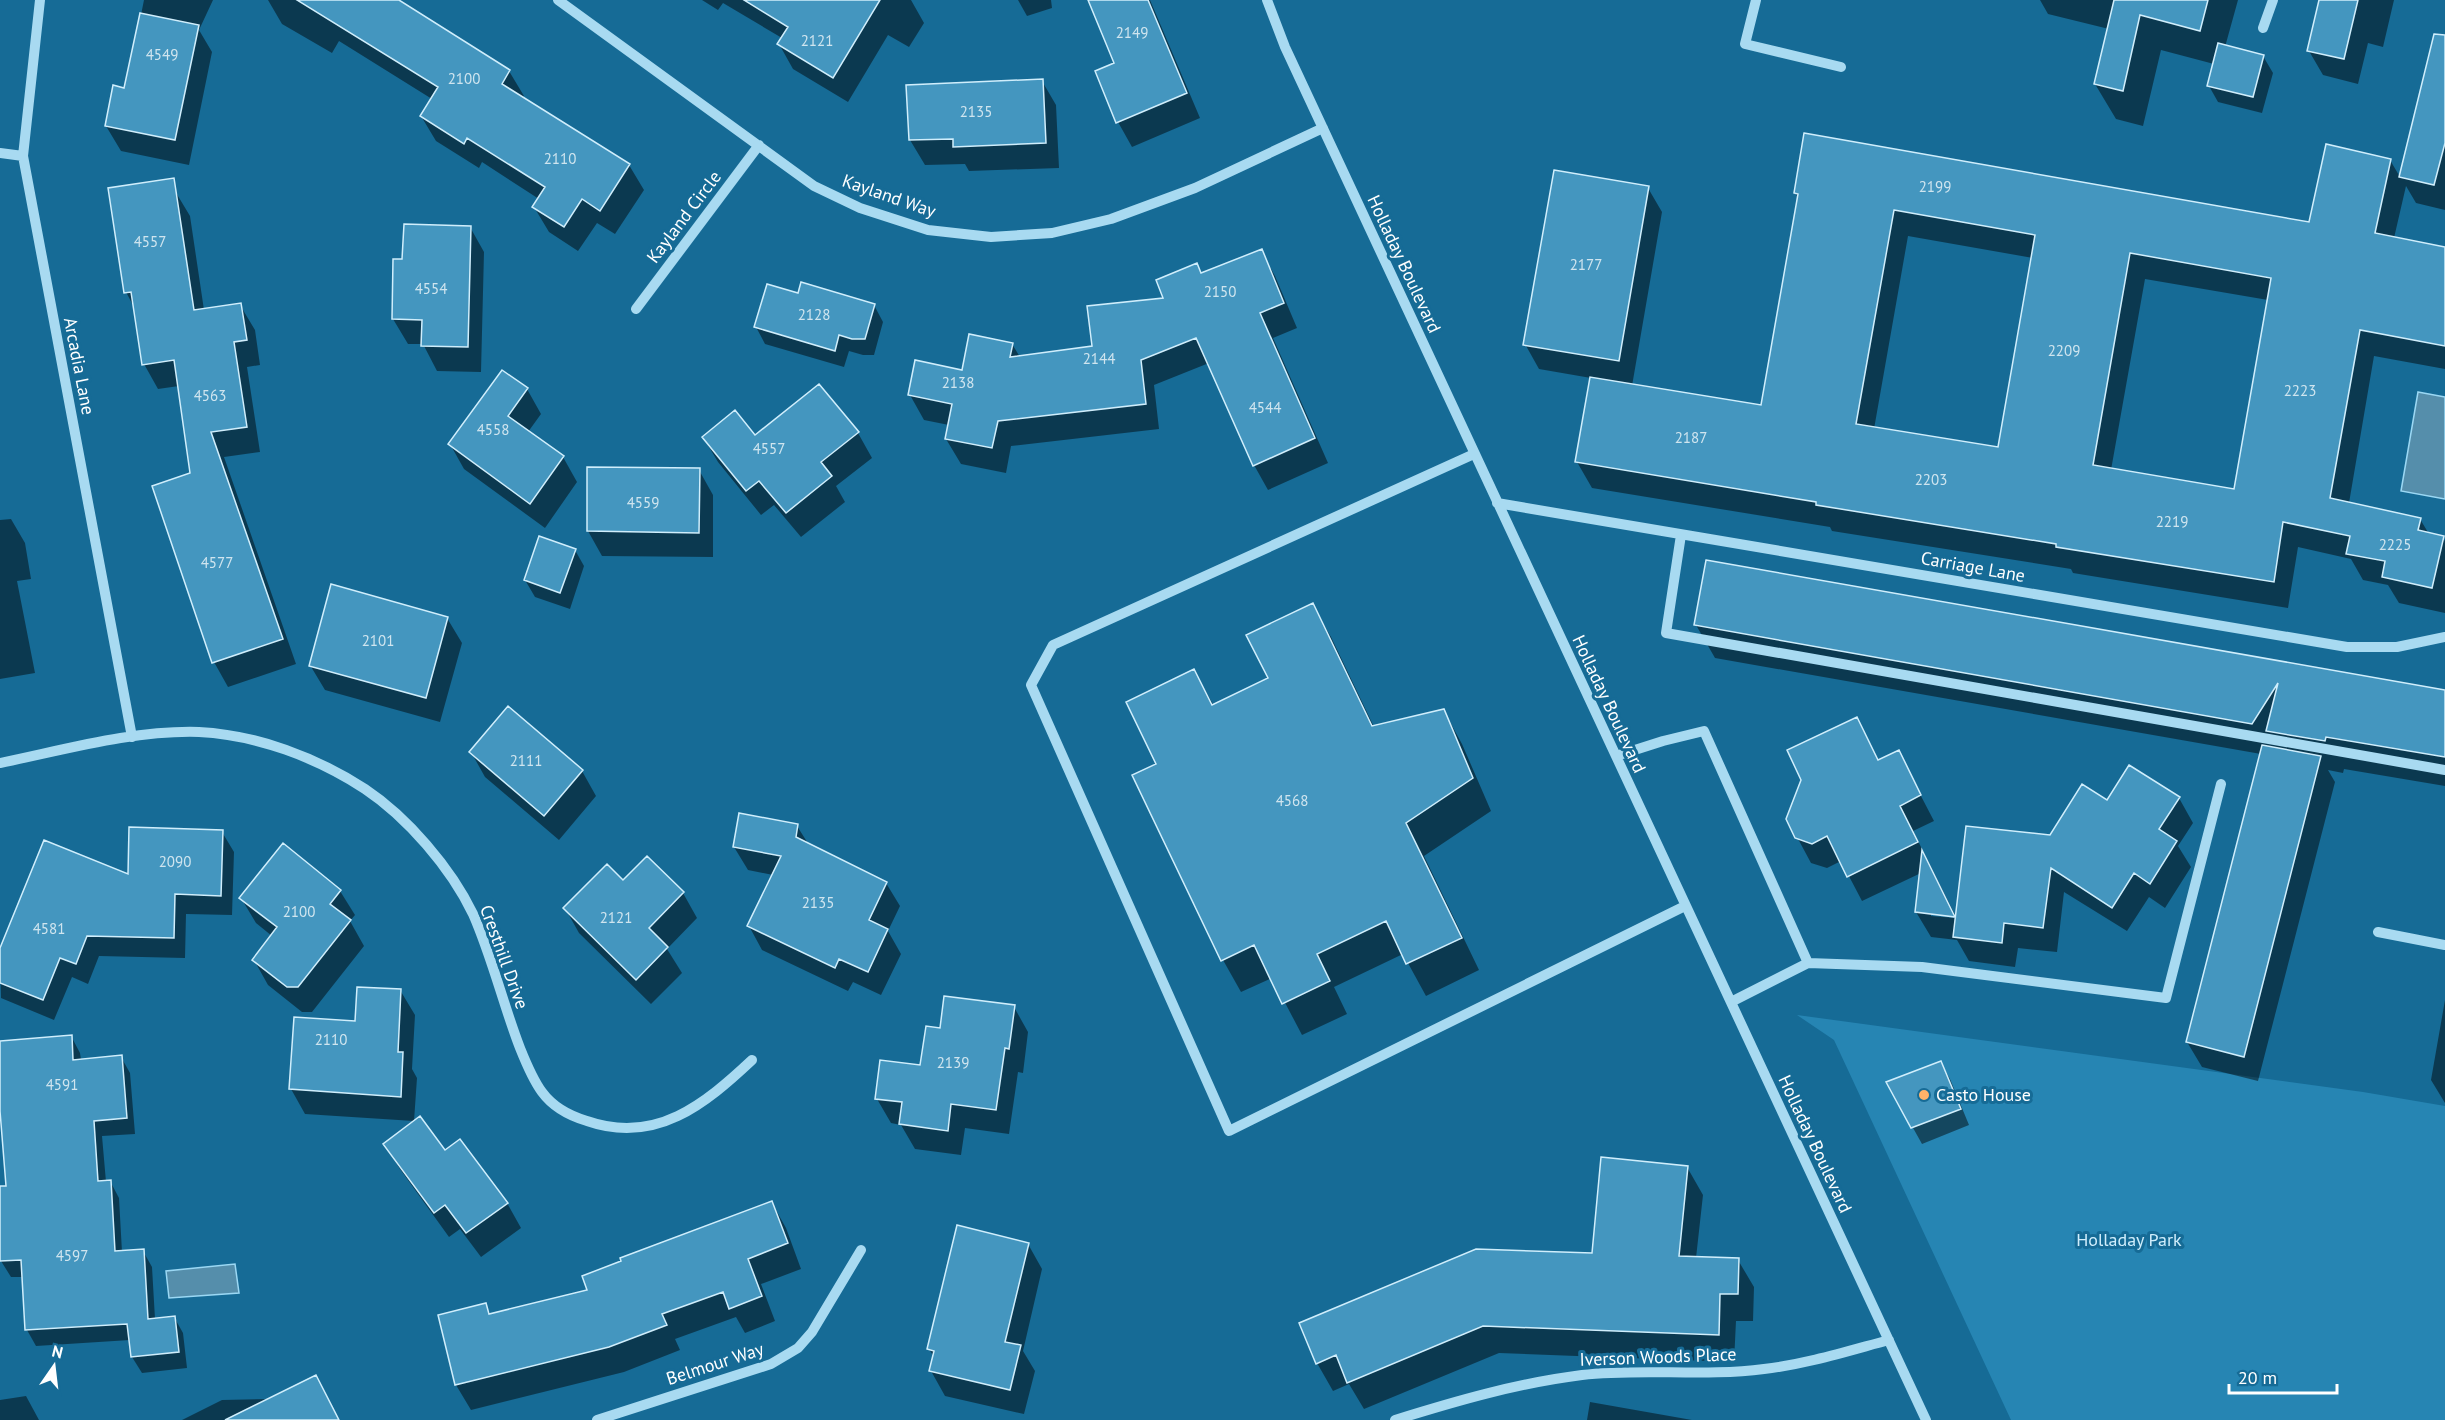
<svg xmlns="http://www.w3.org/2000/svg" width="2445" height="1420" font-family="'PT Sans',sans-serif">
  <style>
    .green { fill: #2685b3 }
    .water { fill: #558eab; stroke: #9bd8f4; stroke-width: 1.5 }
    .shadow { fill: #0007; fill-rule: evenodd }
    .building { fill: #4496bf; stroke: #d0eefc; stroke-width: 1.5; fill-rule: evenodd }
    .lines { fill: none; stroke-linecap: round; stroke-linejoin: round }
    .minor { stroke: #a8daf1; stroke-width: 10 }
    .poi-dot { fill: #ffb269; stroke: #166b96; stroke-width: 2 }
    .labels { text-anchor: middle; stroke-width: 6; stroke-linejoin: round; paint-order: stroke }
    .number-label { font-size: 15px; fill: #d0e5ef }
    .street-label { font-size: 18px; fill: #fff; stroke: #166b96 }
    .poi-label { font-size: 18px; fill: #fff; stroke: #166b96; text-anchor: start }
    .park-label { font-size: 18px; fill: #d0eefc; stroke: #166b96 }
  </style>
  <rect width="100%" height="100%" fill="#166b96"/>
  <path class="green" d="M1797,1015L2363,1092L2445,1106V1420H2011L1834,1040Z"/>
  <path class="water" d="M2418,392L2445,397V499L2401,491Z
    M235,1264L239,1293L169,1298L166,1271Z"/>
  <path class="shadow" d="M144,0H213L199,30L212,52L189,165L121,151L106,126L126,89Z
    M268,0H398L509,71L524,96L522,98L629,165L644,190L615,234L597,223L578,251L549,232L534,207L539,199L482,162L479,168L436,141L421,116L432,99L339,41L332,53L282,24Z
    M702,0H911L924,23L909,47L888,35L848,102L793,69L779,44L782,38L723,3L718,10Z
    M1018,0H1051L1052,8L1027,16Z
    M1089,0H1150L1200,118L1132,147L1118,122L1116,64Z
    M2040,0H2238L2225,47L2263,56L2273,73L2262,113L2218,102L2209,86L2214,64L2161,50L2143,126L2116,119L2095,84L2109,29L2048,14Z
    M2321,0H2394L2383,47L2368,43L2358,84L2323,75L2309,51Z
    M1042,81L1056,105L1059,168L969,171L965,164L925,165L910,140L908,86Z
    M2424,83L2445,89V210L2416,203L2406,186L2394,238L2445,248V369L2374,356L2349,503L2420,519L2429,534L2443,538L2445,541V613L2399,603L2388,585L2363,580L2351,559L2298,547L2288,608L2073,573L2071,569L1832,531L1830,527L1592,488L1577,462L1591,378L1539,369L1525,344L1648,188L1662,212L1632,386L1763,407L1799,199L1795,193L2310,224L2390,160L2400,177ZM1908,236L2033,258L1999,449L1874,429ZM2145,279L2268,300L2235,490L2111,470Z
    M175,191L190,216L204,310L240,305L255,330L260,365L247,367L260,452L224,457L296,664L228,687L214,662L192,474L179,386L158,389L144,364L135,309L126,292Z
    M470,227L484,252L481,372L437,371L423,344H408L393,319L404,260Z
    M1261,251L1275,276L1297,328L1273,338L1328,463L1268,490L1254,465L1209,363L1154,385L1159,429L1011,446L1006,473L961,464L946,439L949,425L924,420L910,395L963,372L1012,344L1020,357L1093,347L1165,299L1197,265L1202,274Z
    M799,294L874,305L883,322L874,355H863L849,351L844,367L765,344L756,327Z
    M527,389L541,414L528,432L563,457L577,482L545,528L464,469L450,444Z
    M858,433L872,458L836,486L845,502L801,537L774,505L761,515L718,462L703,437Z
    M589,469L699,470L713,495V557L602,556L588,531Z
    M11,519L25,543L31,579L17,581L35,673L0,679V520Z
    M575,550L584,566L570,609L535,597L525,580Z
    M1312,605L1331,637L1374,727L1444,711L1462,744L1491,811L1424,856L1479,970L1426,996L1403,954L1334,987L1347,1014L1302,1035L1272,978L1241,992L1223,960L1158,765L1194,671L1214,706L1270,679Z
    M447,618L462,643L440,722L325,690L310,665Z
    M1696,625L2445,691V786L2344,769L2343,773L2328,770L2335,782L2258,1081L2202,1067L2187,1042L2261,754L1715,658Z
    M1856,719L1879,761L1898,752L1934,821L1913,831L1955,915L1931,913V916L1956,918L2050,836L2108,802L2179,798L2193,823L2178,846L2191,867L2165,908L2149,897L2127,931L2064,892L2057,952L2018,948L2015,967L1969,961L1957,940L1931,937L1916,912L1921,873L1862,901L1841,861L1827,868L1811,863L1797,837Z
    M471,752L582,771L596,796L559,840L485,777Z
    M797,826L809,845L886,883L900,906L888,931L901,954L881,995L853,982L848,991L762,950L749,926L773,875L748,870L734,847Z
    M222,832L234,852L232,915L186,914L185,958L99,956L88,984L72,977L54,1020L1,998L0,951L130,877Z
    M647,858L683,893L697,918L667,949L682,973L651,1004L579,933L565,908L623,883Z
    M340,891L355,915L350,921L364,946L312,1012H302L268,985L254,960L272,936L256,923L241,898Z
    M400,990L415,1015L412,1069L417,1078L414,1121L305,1114L291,1089L357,1023Z
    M2445,1000V1103L2431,1080Z
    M1014,1007L1028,1032L1023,1073L1018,1072L1009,1134L965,1128L961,1155L915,1149L901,1125L891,1123L877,1099Z
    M71,1036L80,1053L81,1060L121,1057L130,1073L135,1134L102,1136L106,1182L110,1181L119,1198L122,1252L143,1251L152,1267L155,1319L174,1317L183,1333L187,1368L142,1373L132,1357L130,1340L36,1346L27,1330L23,1277H11L1,1261L0,1188L8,1187L0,1092V1042Z
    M1941,1063L1950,1079L1969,1125L1922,1144L1888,1083Z
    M385,1145L507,1203L521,1228L481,1257L460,1229L449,1237L400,1169Z
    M1687,1167L1703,1195L1696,1258L1738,1260L1754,1287L1753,1321H1736L1734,1362L1499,1353L1364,1409L1349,1384L1333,1391L1317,1363L1301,1324L1594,1255Z
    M772,1203L786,1228L801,1269L761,1284L775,1321L745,1333L736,1317L675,1339L680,1350L624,1372L471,1410L456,1385L439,1316L485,1305L491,1315L589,1291Z
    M1028,1244L1042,1269L1023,1351L1035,1371L1024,1414L945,1396L931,1371L934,1357L929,1349Z
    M316,1377L339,1420H182L222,1400L271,1399Z
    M26,1396L39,1420H0V1400Z
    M1590,1402L1692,1420H1587Z"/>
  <path class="building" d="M297,0H399L510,70L502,84L630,164L600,211L582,199L564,227L532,207L545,187L467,138L464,144L420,116L438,87Z
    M744,0H880L833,78L777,44L788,27Z
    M1088,0H1148L1187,93L1116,123L1095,71L1114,63Z
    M2114,0H2208L2200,31L2140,15L2123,91L2094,84Z
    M2319,0H2358L2344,59L2307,51Z
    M140,13L199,25L175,140L105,126L113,85L124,88Z
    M2434,34L2445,35V143L2434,185L2399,177Z
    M2218,43L2264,55L2253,97L2207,86Z
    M1043,79L1046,143L953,147V139L909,140L906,85Z
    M1804,133L2309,222L2326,144L2391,159L2375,233L2445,247V346L2360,330L2330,498L2421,518L2418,530L2444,536L2432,588L2382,577L2385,561L2346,554L2350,536L2283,522L2274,582L2056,547V544L1816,505V502L1575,462L1590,377L1761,405L1798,194L1794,193ZM1894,210L2035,235L1998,447L1856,424ZM2130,253L2271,278L2234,489L2093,465Z
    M1554,170L1649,186L1619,361L1523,345Z
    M174,178L194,310L241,303L247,340L234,342L247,427L211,432L283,639L212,663L152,486L190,473L174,360L142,365L131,292L124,293L108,188Z
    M404,224L471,226L468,347L421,346L422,320L392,319L393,259H402Z
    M1262,249L1284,303L1260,313L1315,438L1253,466L1196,338L1141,360L1146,404L998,421L992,448L945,439L952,404L908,395L915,360L962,370L969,334L1013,343L1010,357L1092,346L1087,306L1163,298L1156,280L1197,263L1201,273Z
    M801,282L875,304L865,339H852L839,335L835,351L754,327L767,284L798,293Z
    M502,370L528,388L508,416L564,456L530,504L448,444Z
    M819,384L859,432L821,462L832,476L786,513L759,481L746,491L702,437L735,410L755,435Z
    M587,467L700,468L699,533L587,531Z
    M539,536L576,549L560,593L524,580Z
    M1706,560L2445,690V757L2326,737L2325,741L2266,731L2278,683L2252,724L1694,625Z
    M331,584L448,617L426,698L309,666Z
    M1313,603L1372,726L1444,709L1473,778L1406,823L1462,938L1406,964L1386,921L1317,954L1330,981L1282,1004L1254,945L1221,961L1132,775L1156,764L1126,702L1194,669L1212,705L1268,678L1246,635Z
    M508,706L583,770L544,816L469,752Z
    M1857,717L1878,760L1899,750L1921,795L1900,806L1918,842L1847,877L1827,836L1812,844L1795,838L1786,819L1801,780L1787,750Z
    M2262,745L2321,756L2244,1057L2186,1042Z
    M2129,765L2180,797L2159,829L2177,841L2150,884L2134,873L2112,908L2051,868L2043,928L2004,923L2002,943L1953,937L1966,826L2050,835L2082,784L2107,800Z
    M739,813L798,824L796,837L887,882L869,920L888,929L868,972L839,959L835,968L747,926L781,856L733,847Z
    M129,827L223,830L221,896L175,894L174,938L87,936L76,964L60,958L43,1000L0,983V948L44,840L128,874Z
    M283,843L341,890L330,904L351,920L298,987H287L252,960L277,927L239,898Z
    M1922,850L1955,917L1915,912Z
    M647,856L684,892L649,928L668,947L636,980L563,908L607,864L623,880Z
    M357,987L401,989L398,1052H403L401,1097L289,1089L294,1017L355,1021Z
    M944,996L1015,1005L1009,1049L1005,1048L996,1110L951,1104L948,1131L899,1124L902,1102L875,1099L880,1060L920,1065L926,1026L940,1028Z
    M72,1035L73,1060L122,1055L127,1118L94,1121L98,1181L111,1180L115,1251L144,1249L148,1319L175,1316L179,1352L131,1357L127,1324L25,1330L21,1260L0,1261V1186H6L0,1111V1041Z
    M1941,1061L1961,1109L1911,1128L1886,1082Z
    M420,1116L445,1150L460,1139L508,1203L466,1233L445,1205L434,1213L383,1144Z
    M1601,1157L1688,1166L1679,1256L1739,1258L1738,1294H1720L1719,1335L1483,1326L1347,1383L1336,1355L1316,1364L1299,1323L1476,1249L1592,1253Z
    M772,1201L788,1243L748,1259L762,1296L729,1309L723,1292L662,1314L667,1325L609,1347L455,1385L438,1315L486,1303L489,1314L587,1290L582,1276L621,1261L620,1258Z
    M957,1225L1029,1243L1005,1342L1021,1345L1010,1390L929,1371L934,1351L927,1349Z
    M316,1375L339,1420H225Z"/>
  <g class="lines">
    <path class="minor" d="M40,0L23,156L132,737
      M558,0L814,186L860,208L928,230L991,237L1052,233L1111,219L1195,188L1323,128
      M1267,0L1285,47L1926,1420
      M1756,0L1745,44L1841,67
      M2263,28L2273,0
      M0,153L23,156
      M636,309L759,145
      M1474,454L1053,645L1031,685L1229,1131L1685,906
      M1497,503L2347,647H2397L2445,637
      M1681,535L1666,633L2445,770
      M1616,756L1663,741L1704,731L1808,963L1922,967L2166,998L2221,784
      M0,763C64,750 133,730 199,732C257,735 316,757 365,789C407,817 451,868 473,914C492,957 503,1004 520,1048C526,1063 533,1080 542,1092C553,1107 570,1116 587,1121C656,1145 705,1104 752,1060
      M2378,932L2445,945
      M1731,1002L1808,963
      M597,1420L771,1364L798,1348L812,1332L861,1250
      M1395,1420C1456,1401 1518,1383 1582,1375C1642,1368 1704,1377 1764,1369C1807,1364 1848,1351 1889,1340"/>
  </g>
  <circle class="poi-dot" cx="1924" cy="1095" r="6"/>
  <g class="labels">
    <g class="number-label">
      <text x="1132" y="38">2149</text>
      <text x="817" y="46">2121</text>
      <text x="162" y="60">4549</text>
      <text x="464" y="84">2100</text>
      <text x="976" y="117">2135</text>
      <text x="560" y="164">2110</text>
      <text x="1935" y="192">2199</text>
      <text x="150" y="247">4557</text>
      <text x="1586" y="270">2177</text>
      <text x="431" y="294">4554</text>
      <text x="1220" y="297">2150</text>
      <text x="814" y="320">2128</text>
      <text x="2064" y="356">2209</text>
      <text x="1099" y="364">2144</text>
      <text x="958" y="388">2138</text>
      <text x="2300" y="396">2223</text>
      <text x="210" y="401">4563</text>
      <text x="1265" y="413">4544</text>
      <text x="493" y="435">4558</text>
      <text x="1691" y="443">2187</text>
      <text x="769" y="454">4557</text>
      <text x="1931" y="485">2203</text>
      <text x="643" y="508">4559</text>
      <text x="2172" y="527">2219</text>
      <text x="2395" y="550">2225</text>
      <text x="217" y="568">4577</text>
      <text x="378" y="646">2101</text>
      <text x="526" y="766">2111</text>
      <text x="1292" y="806">4568</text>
      <text x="175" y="867">2090</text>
      <text x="818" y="908">2135</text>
      <text x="299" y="917">2100</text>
      <text x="616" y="923">2121</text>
      <text x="49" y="934">4581</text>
      <text x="331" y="1045">2110</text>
      <text x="953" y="1068">2139</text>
      <text x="62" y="1090">4591</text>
      <text x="72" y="1261">4597</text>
    </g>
    <g class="street-label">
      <text transform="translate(889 196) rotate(19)" y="6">Kayland Way</text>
      <text transform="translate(684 217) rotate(-53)" y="6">Kayland Circle</text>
      <text transform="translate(1404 264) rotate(65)" y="6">Holladay Boulevard</text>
      <text transform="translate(79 366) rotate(79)" y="6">Arcadia Lane</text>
      <text transform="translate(1973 567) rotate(10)" y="6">Carriage Lane</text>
      <text transform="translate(1609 704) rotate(65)" y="6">Holladay Boulevard</text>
      <text transform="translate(504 957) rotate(70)" y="6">Cresthill Drive</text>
      <text transform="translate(1815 1144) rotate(65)" y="6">Holladay Boulevard</text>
      <text transform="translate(1658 1357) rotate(-2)" y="6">Iverson Woods Place</text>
      <text transform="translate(715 1364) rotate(-18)" y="6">Belmour Way</text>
    </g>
    <g class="poi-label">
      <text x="1936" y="1101">Casto House</text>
    </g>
    <g class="park-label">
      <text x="2129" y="1246">Holladay Park</text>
    </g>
  </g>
  <g transform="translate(54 1366) rotate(14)" stroke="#166b96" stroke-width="4.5" paint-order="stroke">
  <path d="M0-4.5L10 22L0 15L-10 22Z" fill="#ffffff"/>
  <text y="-9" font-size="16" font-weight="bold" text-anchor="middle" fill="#ffffff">N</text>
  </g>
  <path d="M2229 1384v9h108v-9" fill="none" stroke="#ffffff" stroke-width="3"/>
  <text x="2238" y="1384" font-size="18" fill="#ffffff" stroke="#166b96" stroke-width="4.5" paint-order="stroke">20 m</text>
</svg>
